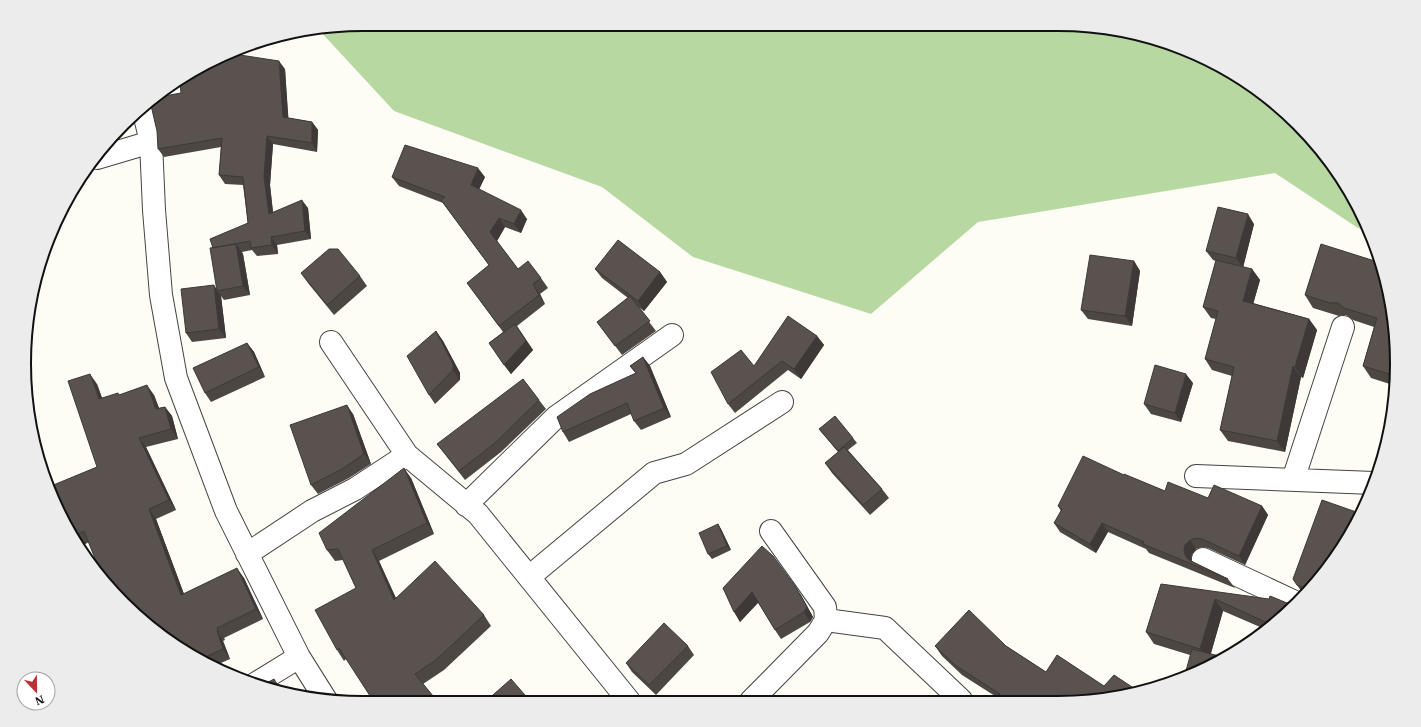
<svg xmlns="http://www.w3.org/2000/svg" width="1421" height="727" font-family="'IBM Plex Serif',serif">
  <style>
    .forest { fill: #b7d8a0 }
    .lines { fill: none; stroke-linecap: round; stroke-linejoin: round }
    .street-casing { stroke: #444; stroke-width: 24 }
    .street { stroke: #fff; stroke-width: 22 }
    .wall { fill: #4d4743 }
    .shaded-wall { fill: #3e3937 }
    .building { fill: #59524e; stroke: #3e3937 }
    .rim { fill: none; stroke: #111; stroke-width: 2 }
  </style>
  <rect width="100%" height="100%" fill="#fefdf5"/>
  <path class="forest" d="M364,24L1079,25L1145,36L1207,59L1264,94L1313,139L1351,194L1368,230L1358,228L1275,173L978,222L871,314L693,257L602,187L394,111L320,31Z"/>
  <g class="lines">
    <defs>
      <path id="street" d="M143,109L151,142L154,210L161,295L176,378L226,511L299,657L326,700
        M97,158L151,142
        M331,342L407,455L478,514L629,701
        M1196,476L1374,483
        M1293,480L1343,327
        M466,505L556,417L672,335
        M247,554L312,511L355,489L407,455
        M1203,559L1295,602
        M529,577L654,473L686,464L782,402
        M826,620L885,628L961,700
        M255,684L299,657
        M751,701L818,633L826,620L825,607L771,531"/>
    </defs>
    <use href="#street" class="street-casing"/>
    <use href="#street" class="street"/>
  </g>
  <path class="wall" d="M285,69L288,118L312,122L318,130L317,152L273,144L270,185L273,212L308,208L311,239L277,245L278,254L257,256L252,250L242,252L243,254L250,295L224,300L221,296L226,338L192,342L186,333L217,288L213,248L248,223L243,185L225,184L219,175L221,147L164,157L158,149Z
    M392,177H485L479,189L527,219L521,233L505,227L497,241L518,269L541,278L548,288L540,294L545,304L517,326L533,350L511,374L489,343L503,332L474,292L489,265L443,203L399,186Z
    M1254,224L1243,267L1252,269L1260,280L1253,303L1309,319L1317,330L1303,378L1301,377L1285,452L1228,441L1220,430L1232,376L1212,370L1205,359L1216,319L1211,318L1203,307L1216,261L1213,260L1206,251Z
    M1321,244L1394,319L1396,386L1371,378L1363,366L1374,327L1353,320L1346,315L1339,316L1313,308L1305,295Z
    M1134,261L1140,271L1132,326L1088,319L1081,310Z
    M595,269L660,272L667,282L644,311L637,306L656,331L622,355L597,322L628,298L602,278Z
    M301,273L360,276L367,286L334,315L308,283Z
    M436,331L443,341L460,373V380L435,404L429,395Z
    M817,336L824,345L801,379L788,370L735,413L728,404L754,366Z
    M247,343L254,352L265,377L211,402L205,393Z
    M643,357L650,366L671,417L641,430L634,421L631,414L569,442L563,432L636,373L630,366Z
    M1193,383L1181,422L1151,414L1144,404Z
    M97,384L102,398L120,395H154L159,408L165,407L172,416L178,439L146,447L176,510L156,519L184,594L244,578L263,619L224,638L225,640L223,641L230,659L212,667L124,604L100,570L89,542L82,546L59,514L97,467Z
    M539,400L546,409L501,452L465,480L437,444Z
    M353,414L371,464L349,478L318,494L311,485Z
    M819,429L853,438L857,443L848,450L882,489L889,498L870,515L832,473L825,463L838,452Z
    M1124,475L1165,491L1262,506L1268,515L1245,565L1208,548L1202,547L1196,549L1192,554L1191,560V561L1228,579L1235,588L1149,553L1146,549L1108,532L1096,553L1060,532L1054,523L1061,511L1058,506Z
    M411,478L434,534L379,561L396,599L484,615L491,626L444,670L423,684L346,659L344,661L337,650L356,588L343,560L335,561L327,550Z
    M718,524L721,529L731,550L712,559L708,554Z
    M1327,570L1303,594L1293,579Z
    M1161,584L1287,603L1295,602L1267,630L1223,611L1211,653L1190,655L1154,644L1146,632Z
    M723,588L801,595L813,617L810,622L781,639L775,630L758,602L740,622Z
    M688,646L694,655L656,695L632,672L626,663Z
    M935,646H1006L1046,672L1104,686L1138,691L995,696L962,675L942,656Z"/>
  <path class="shaded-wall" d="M279,61L285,69L289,126L283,117Z
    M312,122L318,130L317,152L312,143Z
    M267,136L273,144L270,185L274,222L269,214L264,177Z
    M478,168L485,177L477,194L471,185Z
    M302,200L308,208L311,239L305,231Z
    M521,210L527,219L521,233L514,224Z
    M1248,214L1254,224L1243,268L1236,258Z
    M499,218L505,227L497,241L490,232Z
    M271,237L277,245L278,254L272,245Z
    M236,244L243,254L250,295L243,286Z
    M1134,261L1140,271L1132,326L1125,316Z
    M1252,269L1260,280L1251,312L1243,301Z
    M660,272L667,282L644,311L638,301Z
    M533,284L540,294L545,304L539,295Z
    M214,285L218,291H217L221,296L226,338L219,329Z
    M1309,319L1317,330L1303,378L1295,367Z
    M515,324L533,350L511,374L504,365Z
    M436,331L443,341L460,373V380L453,370Z
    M817,336L824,345L801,379L794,369Z
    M247,343L254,352L265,377L259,367Z
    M643,357L650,366L671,417L664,408Z
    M1293,366L1301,377L1285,452L1277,441Z
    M90,374L97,384L106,409L99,399Z
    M1186,374L1193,383L1181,422L1175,413Z
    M147,385L154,395L163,419L156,409Z
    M347,405L353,414L371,464L364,454Z
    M165,407L172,416L178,439L171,429Z
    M139,438L146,447L176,510L169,500Z
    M404,468L411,478L434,534L427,523Z
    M1262,506L1268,515L1245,565L1239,556Z
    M149,509L156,519L188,605L181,595Z
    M1102,523L1108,532L1096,553L1090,544Z
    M718,524L721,529L731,550L727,546Z
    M1190,540L1196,549L1192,554L1191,560L1192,564L1186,557L1184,551L1185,545Z
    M372,550L379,561L402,611L394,600Z
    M237,568L244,578L263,619L256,609Z
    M795,586L801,595L813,617L810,622L804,612Z
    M752,592L759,602L740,622L734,612Z
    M1215,599L1223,611L1209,660L1200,649Z
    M217,628L224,638L225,640L218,630Z
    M217,631L223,641L230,659L223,649Z
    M274,679L284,693L281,692Z"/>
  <path class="building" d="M240,55L279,61L283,117L312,122V143L267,136L264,177L269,214L302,200L305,231L271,237L272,245L251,248L250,241L213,248L210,239L248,223L243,177L219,175L222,138L158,149L157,131L150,101L153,98L181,93L180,82L210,66Z
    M405,145L478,168L471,185L521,210L514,224L499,218L490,232L518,269L528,261L541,278L533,284L539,295L499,326L467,283L489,265L441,200L445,197L392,177Z
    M1218,207L1248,214L1236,258L1206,251Z
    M618,240L660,272L638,301L595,269Z
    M236,244L243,286L217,291L210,248Z
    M1321,244L1381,263L1394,319L1396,376L1363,366L1377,318L1344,308L1338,303H1330L1305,295Z
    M329,249H338L360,276L327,305L301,273Z
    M1090,255L1134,261L1125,316L1081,310Z
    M1216,260L1252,269L1243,301L1309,319L1295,367L1293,366L1277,441L1220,430L1234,367L1205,359L1218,311L1203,307Z
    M214,285L219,329L186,333L181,289Z
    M630,296L650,321L615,346L597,322Z
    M788,316L817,336L794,369L782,361L728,404L711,372L741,350L754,366Z
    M515,324L526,341L504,365L489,343Z
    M436,331L453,364V370L429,395L407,356Z
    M247,343L259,367L205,393L193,368Z
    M643,357L664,408L634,421L627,403L563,432L557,417L590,394L636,373L630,366Z
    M1155,365L1186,374L1175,413L1144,404Z
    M90,374L99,399L118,393L119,395L147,385L156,409L165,407L171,429L139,438L169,500L149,509L181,595L237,568L256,609L217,628L218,630L217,631L223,649L201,659L124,604L100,571L84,531L75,536L59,514L51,486L97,467L68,381Z
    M523,379L539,400L495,443L459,471L437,444Z
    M347,405L364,454L342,469L311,485L290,425Z
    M835,416L853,438L838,451L819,429Z
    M844,447L882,489L863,505L825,463Z
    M1083,456L1124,475V474L1165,491L1168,482L1208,498L1214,485L1262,506L1239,556L1202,539L1196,538L1190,540L1185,545L1184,551L1186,557L1191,561L1228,579L1143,544L1144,542L1102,523L1090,544L1054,523L1062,509L1058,506Z
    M404,468L427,523L372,550L394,600L435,561L484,615L436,660L415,674L438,702H374L339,648L337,650L315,610L356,588L338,549L327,550L319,533Z
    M1322,500L1362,514L1327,570L1308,589L1297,585L1293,579Z
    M718,524L727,546L708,554L699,533Z
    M762,546L773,556L795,586L807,607L804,612L775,630L752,592L734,612L723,588Z
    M1161,584L1269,599L1270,596L1287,603L1294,600L1291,606L1272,625L1215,599L1200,649L1146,632Z
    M969,610L1006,646L1046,672L1057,655L1104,686L1114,675L1138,691L1102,700H988L1000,694L955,665L935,646Z
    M664,623L688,646L649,685L626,663Z
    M1192,649L1223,657L1187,677L1184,678Z
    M230,670L231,675L227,673Z
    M274,679L281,692L276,691L261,686Z
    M511,679L531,702H485Z"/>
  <path d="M0 0H1421V727H0ZM363 31H1058A332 332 0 0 1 1390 363V364A332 332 0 0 1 1058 696H363A332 332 0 0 1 31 364V363A332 332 0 0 1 363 31Z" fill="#ececec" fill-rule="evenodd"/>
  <path class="rim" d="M363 31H1058A332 332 0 0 1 1390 363V364A332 332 0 0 1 1058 696H363A332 332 0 0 1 31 364V363A332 332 0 0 1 363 31Z"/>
  <g transform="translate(36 691) rotate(158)"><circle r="19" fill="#ffffff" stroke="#a0a0a0"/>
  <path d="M0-3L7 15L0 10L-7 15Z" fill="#b93133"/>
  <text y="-6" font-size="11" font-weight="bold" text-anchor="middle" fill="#111111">N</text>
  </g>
</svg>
